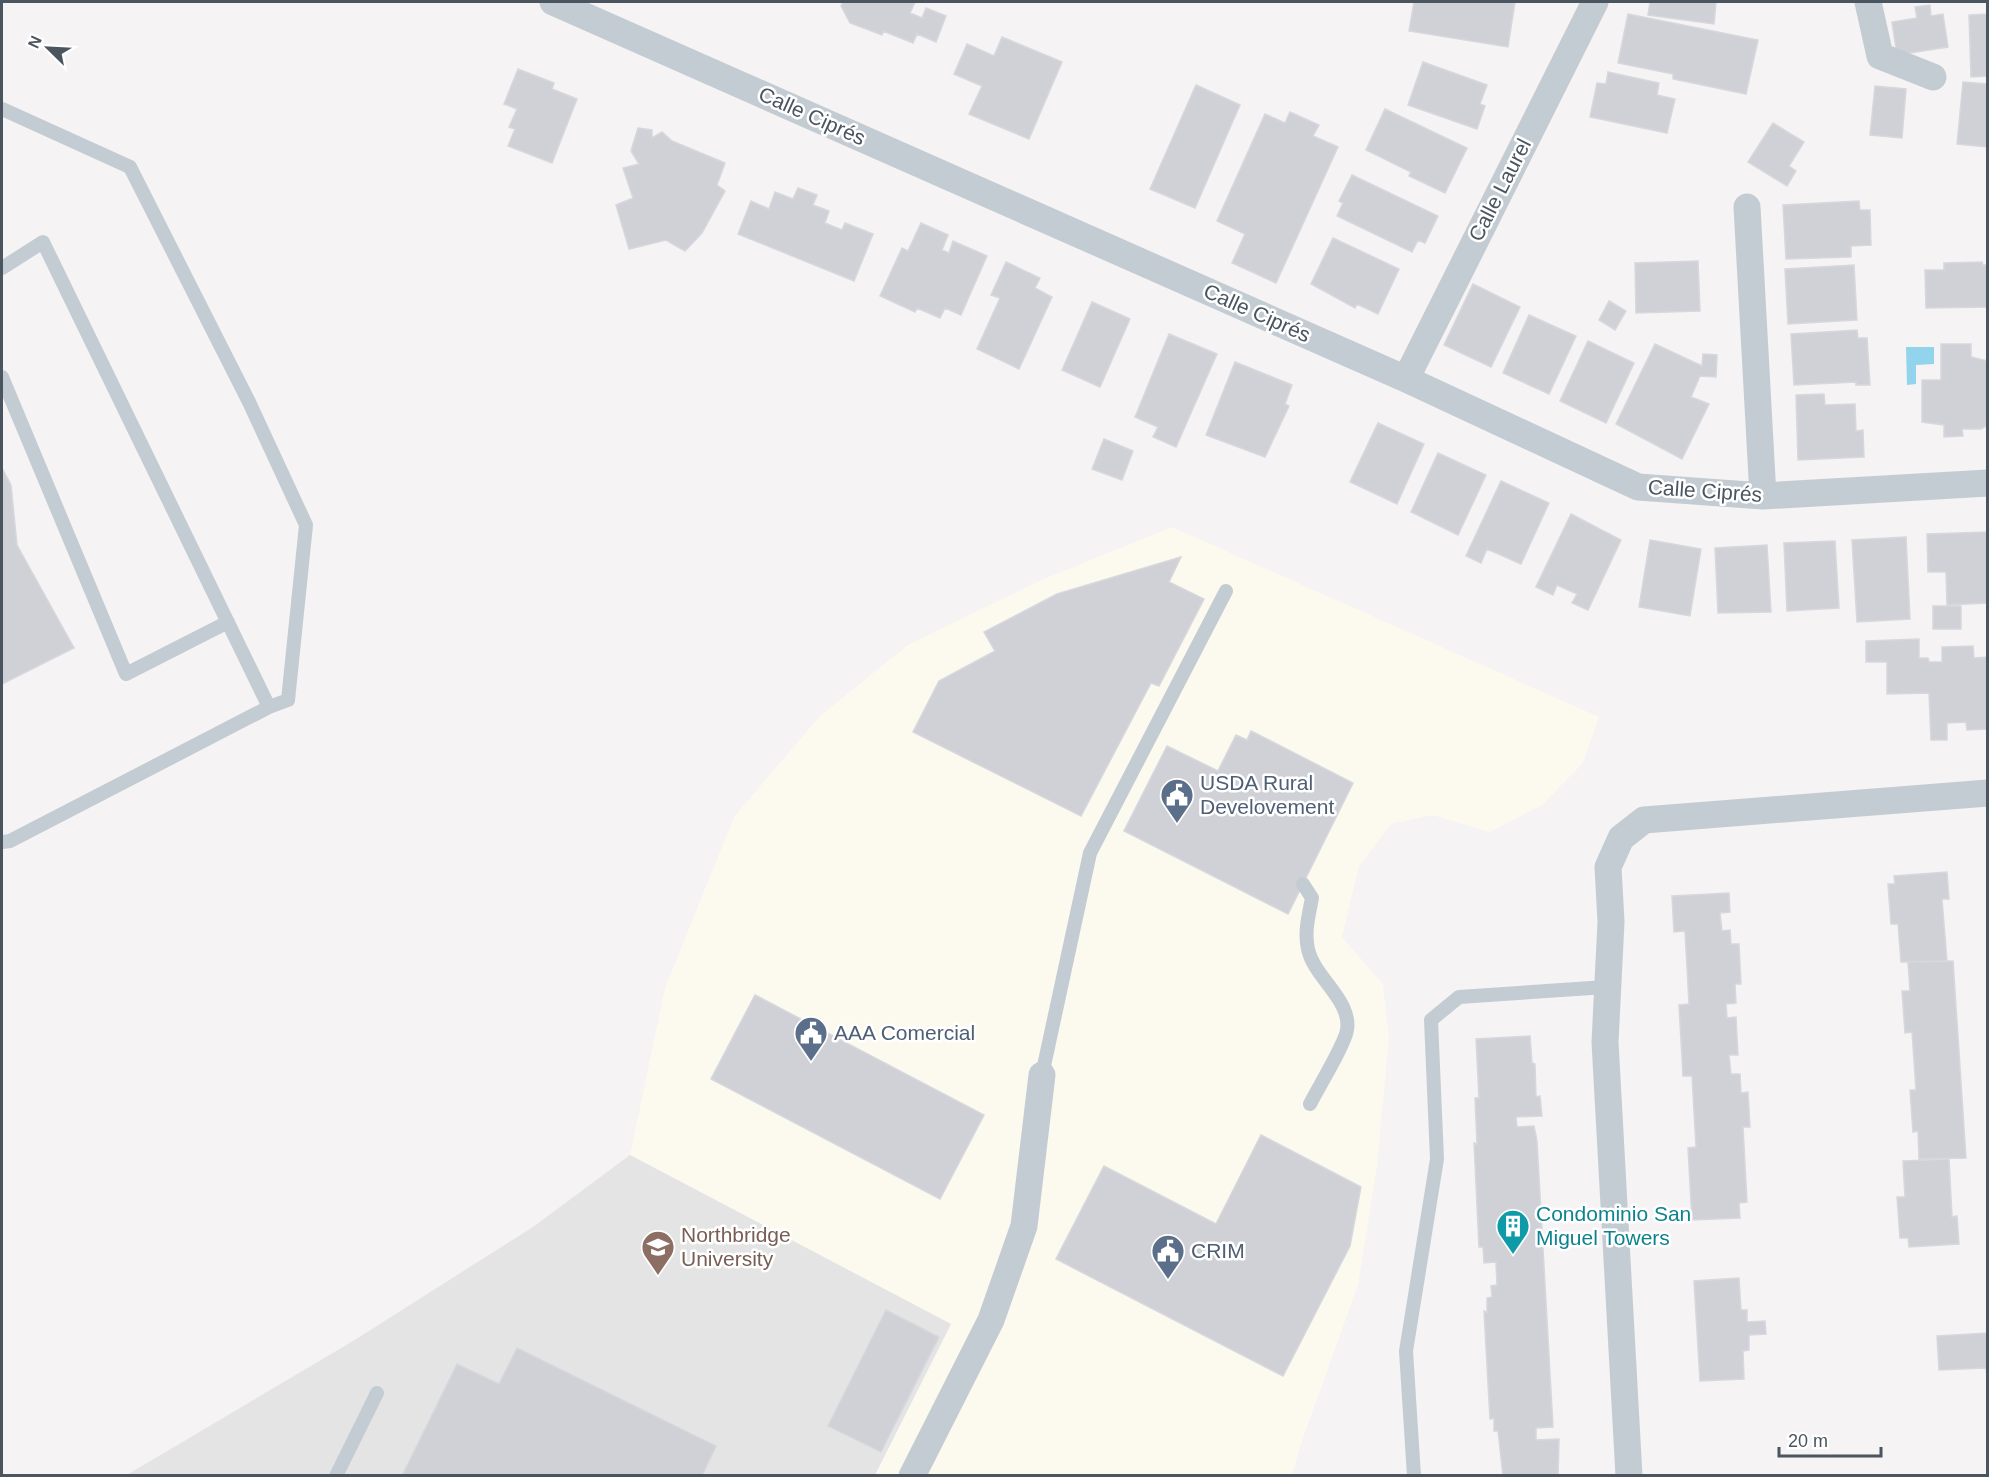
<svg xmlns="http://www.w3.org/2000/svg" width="1989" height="1477" font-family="Helvetica,sans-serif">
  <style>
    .commercial { fill: #fcf9ef }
    .education { fill: #e5e4e5 }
    .water { fill: #92d4eb }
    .building { fill: #cfd1d6; stroke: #d7d8dd; stroke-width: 1.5 }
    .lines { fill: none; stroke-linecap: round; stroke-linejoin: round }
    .lane { stroke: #c4ccd3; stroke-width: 14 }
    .street { stroke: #c4ccd3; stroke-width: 27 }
    .labels { text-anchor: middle; stroke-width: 5; stroke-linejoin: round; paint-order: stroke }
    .street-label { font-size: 21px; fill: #4a5560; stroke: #fff }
    .service-label { font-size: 21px; fill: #4e5e75; stroke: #fff; text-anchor: start }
    .culture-label { font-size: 21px; fill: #0d838f; stroke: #fff; text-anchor: start }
    .education-label { font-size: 21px; fill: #785e54; stroke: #fff; text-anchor: start }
  </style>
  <rect width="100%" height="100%" fill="#f5f3f3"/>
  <path class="commercial" d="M1172,527L1599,717L1583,763L1542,805L1490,832L1432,815L1391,824L1359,866L1342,937L1383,984L1389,1038L1377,1166L1358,1285L1303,1438L1292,1475H875L951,1324L630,1155L665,988L734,817L820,716L908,645L1039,581Z"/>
  <path class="education" d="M630,1155L951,1324L875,1475L125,1476L353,1341L533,1227Z"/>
  <path class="water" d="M1906,347H1934V364L1916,365V384L1907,385Z"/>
  <path class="building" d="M843,2H915L910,13L922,18L926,8L946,16L936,42L917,34L913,43L883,31L882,35L850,23L841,6Z
    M1414,2H1515L1508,47L1409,31Z
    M1650,2H1716L1714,24L1648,15Z
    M1930,5L1931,16L1943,14L1948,47L1897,55L1892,22L1917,18L1915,7Z
    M1628,14L1758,40L1746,94L1673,79V74L1618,63Z
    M1988,14V76L1971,77L1969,15Z
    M1002,37L1062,62L1029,139L969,114L982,86L954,74L967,44L994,56Z
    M1423,62L1487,85L1480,104L1485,106L1477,129L1408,105Z
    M518,69L554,83L552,89L577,99L552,163L508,146L515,129L509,127L517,109L504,104Z
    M1608,72L1659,83L1657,95L1675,99L1667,133L1590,117L1597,83L1606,84Z
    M1963,82L1988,84V147L1957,144Z
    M1196,85L1240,105L1195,208L1150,189Z
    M1875,86L1906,89L1902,138L1870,135Z
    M1385,109L1467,148L1445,193L1409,176L1411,172L1366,150Z
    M1290,112L1319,125L1313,136L1338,147L1276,283L1232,263L1245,234L1217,221L1265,114L1285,123Z
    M1773,123L1804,142L1789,166L1796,171L1787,186L1748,162Z
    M638,128L652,130V138L662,132L672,141L725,163L717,185L725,191L702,233L685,251L666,240L629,249L616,205L633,198L623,168L639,164L631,151Z
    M1352,175L1438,216L1425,243L1418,240L1412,252L1337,216L1343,203L1339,201Z
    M798,188L817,195L813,205L829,211L825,223L842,230L845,223L873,234L854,281L738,234L751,201L769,209L775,192L793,199Z
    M1859,201L1860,210H1870L1871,245L1851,246V257L1786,259L1783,205Z
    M921,223L948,235L942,250L949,253L953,241L987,256L961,315L945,308L940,318L917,308L915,312L880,296L902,248L908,251Z
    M1333,238L1399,269L1378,314L1357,304L1355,308L1311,284Z
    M1698,261L1700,311L1636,313L1635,263Z
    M1006,262L1040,278L1035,288L1052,297L1019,369L977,349L1000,298L991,295Z
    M1982,262L1983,265H1988V307L1926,308L1925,270H1944V263Z
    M1854,265L1857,320L1788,324L1785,269Z
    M1473,284L1520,307L1491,367L1444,345Z
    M1609,301L1626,311L1615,330L1599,320Z
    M1092,302L1130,319L1100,387L1062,370Z
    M1529,315L1576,336L1549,394L1503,373Z
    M1857,330L1858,338H1867L1870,385H1856V382L1794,385L1791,334Z
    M1169,334L1217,354L1176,447L1153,437L1158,427L1135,417Z
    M1588,341L1634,363L1606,423L1560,401Z
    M1655,344L1702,366L1703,354L1717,355L1716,377L1700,376L1691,397L1709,404L1682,459L1616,424Z
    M1941,344H1971V357L1988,361V425L1981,429H1962L1963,436L1944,437V425L1922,422V380H1941Z
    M1235,362L1292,385L1285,404L1289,406L1265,457L1206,435Z
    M1824,394L1825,405L1855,404L1856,431L1863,430L1864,457L1798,460L1796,395Z
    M1378,423L1424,444L1397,504L1350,482Z
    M1104,439L1133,451L1122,480L1092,469Z
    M1438,453L1486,475L1458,535L1411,512Z
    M2,468L11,485L17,545L74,648L2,684Z
    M1501,481L1549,503L1521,564L1487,549L1481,563L1466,556Z
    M1571,514L1621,540L1588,610L1572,603L1577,594L1557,585L1553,595L1536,587Z
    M1988,532V603L1947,605L1946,572H1928L1927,534Z
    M1906,537L1910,619L1857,622L1852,540Z
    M1650,540L1701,549L1690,616L1639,607Z
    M1835,541L1839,608L1787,611L1784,543Z
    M1767,545L1771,612L1718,613L1715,548Z
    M1181,557L1169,582L1204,599L1159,686L1151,683L1081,816L913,732L939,681L995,651L984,632L1057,594Z
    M1933,606H1961V629H1933Z
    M1919,639V658H1928L1929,662H1942V647L1973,646L1974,658L1988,657V729L1967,730L1966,722L1947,723V740H1931L1929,693L1887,694V662H1866V641Z
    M1251,731L1353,783L1288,914L1124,831L1167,746L1218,771L1236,735L1247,740Z
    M1947,872L1949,899H1942L1947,961L1901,962L1898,924H1891L1888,884H1895L1894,876Z
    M1729,893L1730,912L1720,913L1722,931L1730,930L1731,944H1739L1741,984H1735L1736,1003L1726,1004L1727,1018L1736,1017L1738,1055H1729L1731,1074H1740L1741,1093L1748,1092L1750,1127H1743L1747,1202L1739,1203L1740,1218L1692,1220L1688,1148L1696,1147L1692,1076H1683L1679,1005L1689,1004L1685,931L1674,932L1672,896Z
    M1953,961L1966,1158L1919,1159L1918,1131L1913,1132L1910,1090H1916L1912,1032L1905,1033L1902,991H1910L1908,962Z
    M755,995L984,1115L940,1199L711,1079Z
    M1530,1036L1532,1063L1535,1064L1536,1097L1540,1096L1542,1116L1516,1117L1517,1127L1534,1126L1537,1141L1553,1427L1536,1428V1440L1559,1439L1558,1476H1503L1498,1431H1494V1418L1490,1419L1484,1311L1487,1312V1298L1492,1297L1491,1286L1497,1285L1496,1262L1484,1263L1483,1247H1479L1474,1143L1477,1144L1475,1098H1479L1476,1039Z
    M1261,1135L1361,1187L1350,1246L1283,1376L1056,1259L1104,1166L1216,1224Z
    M1949,1159L1952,1217L1957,1216L1959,1244L1909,1247L1908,1238H1900L1897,1197H1905L1903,1161Z
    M1739,1278L1741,1310H1747V1322L1765,1321L1766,1334L1749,1335V1350L1743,1351L1744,1379L1700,1381L1694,1281Z
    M886,1310L939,1337L881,1452L828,1426Z
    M1988,1333V1383L1986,1368L1939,1370L1937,1336Z
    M517,1348L716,1446L702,1476H402L457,1364L499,1384Z"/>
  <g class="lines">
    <path class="lane" d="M2,109L130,167L249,402L306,525L288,700L269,707L43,242L2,268
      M2,377L126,674L228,622
      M2,842L10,841L269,707
      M1303,884L1312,898C1309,914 1304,932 1308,949C1314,978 1352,1000 1347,1030C1345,1044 1318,1088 1310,1104
      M1042,1075L1090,853L1226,591
      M336,1476L377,1393
      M1414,1476L1406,1351L1437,1159L1431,1020L1459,997L1606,987"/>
    <path class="street" d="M553,2L1406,379L1638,487L1763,496L1988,483
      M1868,2L1880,56L1933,77
      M1747,207L1763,496
      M1406,379L1595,2
      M912,1476L991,1320L1024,1226L1042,1075
      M1629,1476L1605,1042L1611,922L1608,867L1621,838L1644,820L1988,793"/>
  </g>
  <defs>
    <symbol id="civic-pin" viewBox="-11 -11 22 30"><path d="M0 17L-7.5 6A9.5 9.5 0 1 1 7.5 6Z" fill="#5c6f8a" stroke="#fff"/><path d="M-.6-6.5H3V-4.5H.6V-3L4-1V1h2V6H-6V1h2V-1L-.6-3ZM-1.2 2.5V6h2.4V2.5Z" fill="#fff"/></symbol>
    <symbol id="building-pin" viewBox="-11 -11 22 30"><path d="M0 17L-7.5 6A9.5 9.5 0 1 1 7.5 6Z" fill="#0f9aa8" stroke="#fff"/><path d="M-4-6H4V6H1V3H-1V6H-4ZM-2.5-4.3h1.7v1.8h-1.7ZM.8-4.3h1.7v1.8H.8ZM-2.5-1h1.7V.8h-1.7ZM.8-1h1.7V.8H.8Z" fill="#fff"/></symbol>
    <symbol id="university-pin" viewBox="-11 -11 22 30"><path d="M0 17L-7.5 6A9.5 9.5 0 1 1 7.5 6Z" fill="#8d6e63" stroke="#fff"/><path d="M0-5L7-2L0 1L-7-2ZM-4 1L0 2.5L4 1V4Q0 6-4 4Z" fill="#fff"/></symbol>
  </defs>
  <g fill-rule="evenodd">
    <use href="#civic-pin" x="1158" y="776" width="38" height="52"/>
    <use href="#civic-pin" x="792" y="1014" width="38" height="52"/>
    <use href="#building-pin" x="1494" y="1207" width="38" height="52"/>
    <use href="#university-pin" x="639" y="1228" width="38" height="52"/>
    <use href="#civic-pin" x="1149" y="1232" width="38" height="52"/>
  </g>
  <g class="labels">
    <g class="street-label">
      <text transform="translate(812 116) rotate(24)" y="7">Calle Ciprés</text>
      <text transform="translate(1500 190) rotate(-63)" y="7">Calle Laurel</text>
      <text transform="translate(1257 313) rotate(24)" y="7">Calle Ciprés</text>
      <text transform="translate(1705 491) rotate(4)" y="7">Calle Ciprés</text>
    </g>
    <g class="service-label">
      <text x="1200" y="790">USDA Rural<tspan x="1200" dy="24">Develovement</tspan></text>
      <text x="834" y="1040">AAA Comercial</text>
      <text x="1191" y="1258">CRIM</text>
    </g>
    <g class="culture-label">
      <text x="1536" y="1221">Condominio San<tspan x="1536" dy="24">Miguel Towers</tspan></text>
    </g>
    <g class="education-label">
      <text x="681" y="1242">Northbridge<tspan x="681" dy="24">University</tspan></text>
    </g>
  </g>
  <rect width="1989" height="1477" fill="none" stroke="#4a5560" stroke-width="6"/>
  <g transform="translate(48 48) rotate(294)" stroke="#ffffff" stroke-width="4.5" paint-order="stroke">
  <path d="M0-4.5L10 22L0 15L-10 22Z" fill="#4a5560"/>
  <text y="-9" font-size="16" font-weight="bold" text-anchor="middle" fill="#4a5560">N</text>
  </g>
  <path d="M1779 1447v9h102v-9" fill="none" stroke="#4a5560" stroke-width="3"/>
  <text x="1788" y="1447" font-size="18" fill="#4a5560" stroke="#ffffff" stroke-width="4.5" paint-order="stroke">20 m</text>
</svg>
